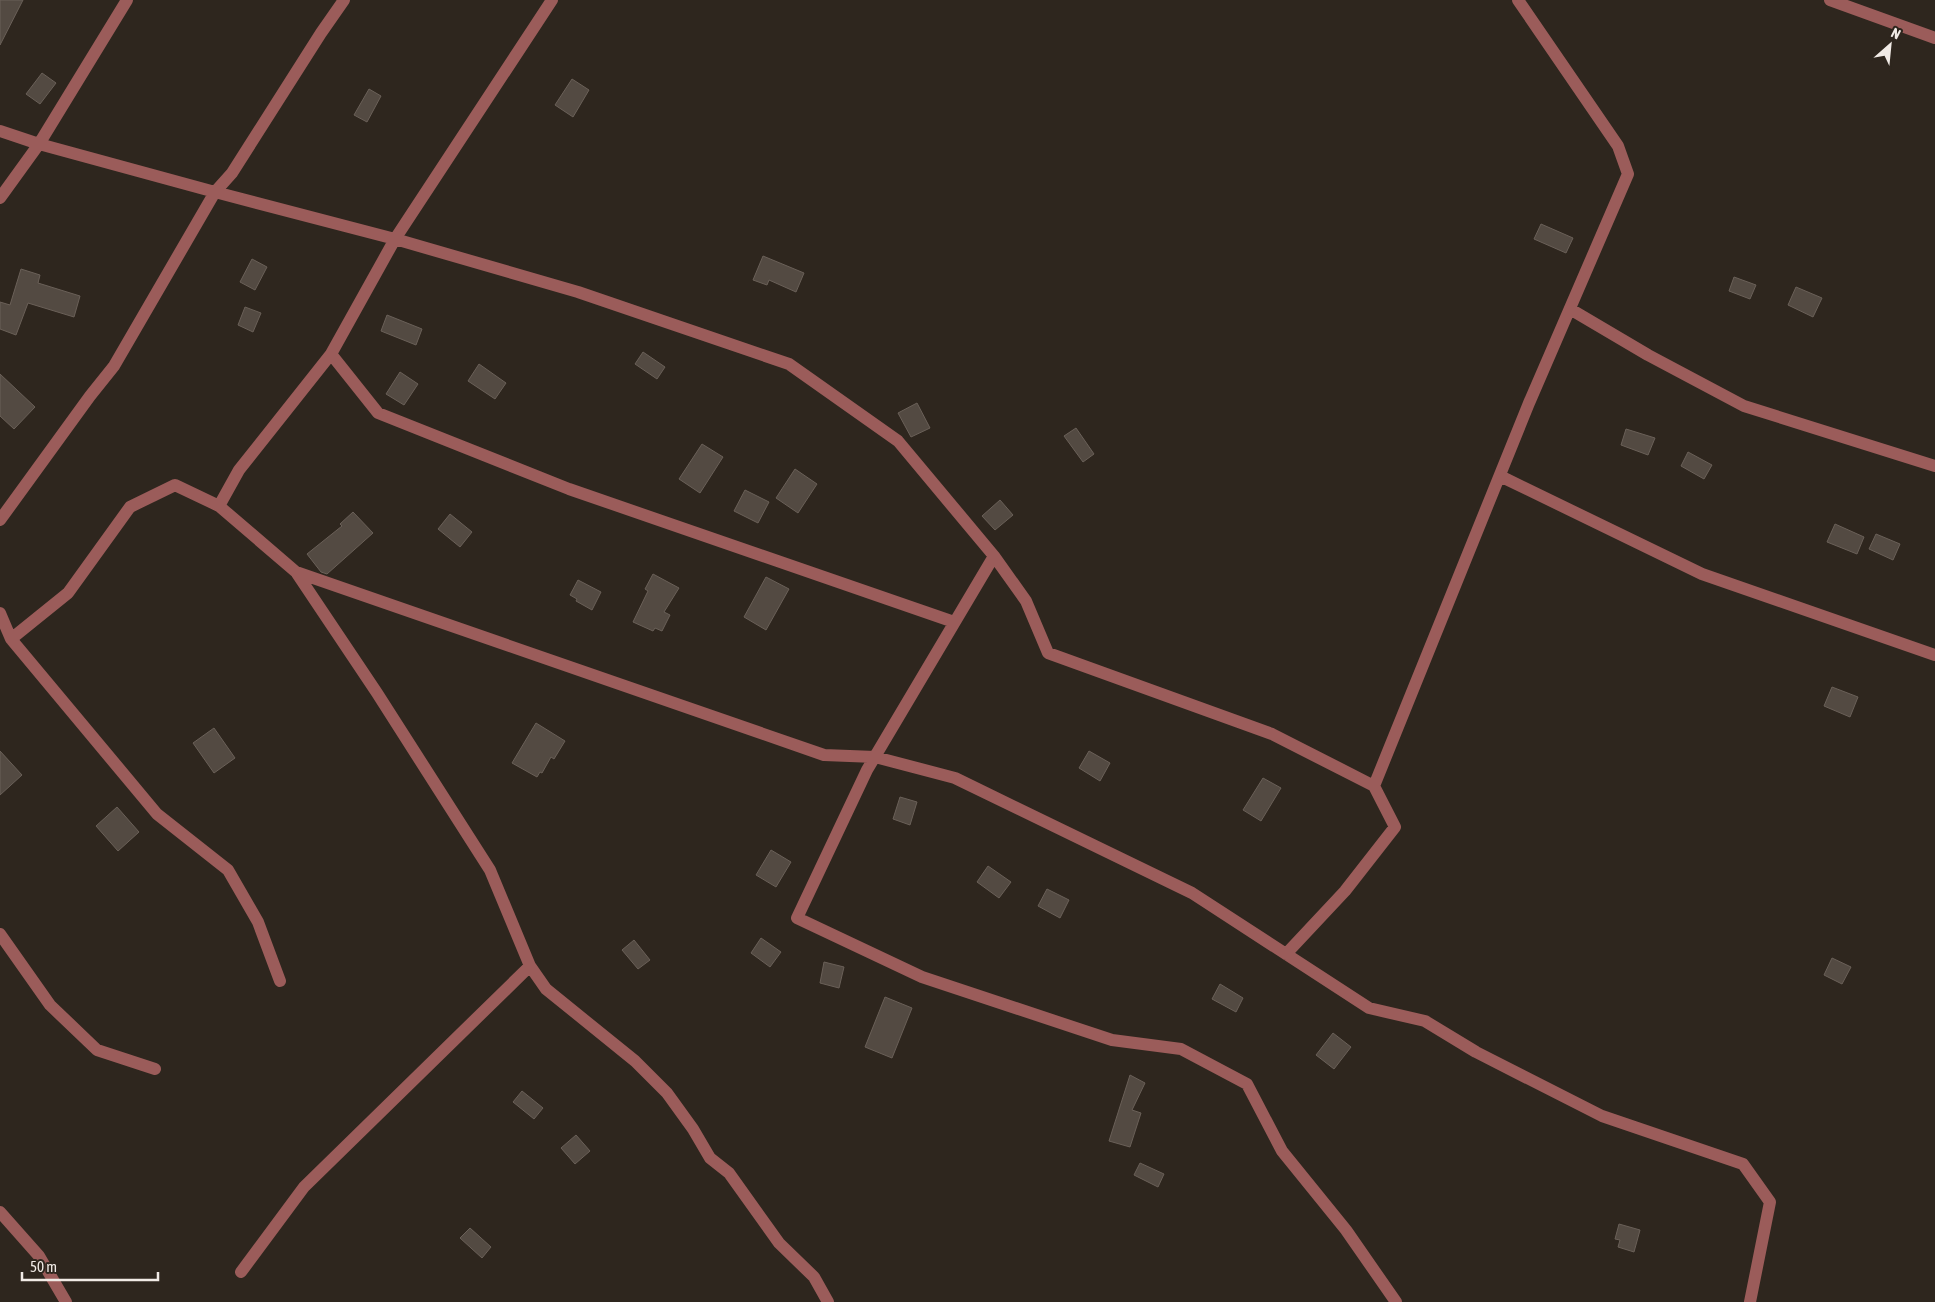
<svg xmlns="http://www.w3.org/2000/svg" width="1935" height="1302" font-family="'Asap Condensed',sans-serif">
  <style>
    .building { fill: #534a42; stroke: #6a6058 }
    .lines { fill: none; stroke-linecap: round; stroke-linejoin: round }
    .minor { stroke: #9b5c5a; stroke-width: 12 }
  </style>
  <rect width="100%" height="100%" fill="#2e261e"/>
  <path class="building" d="M0,0H23L0,45Z
    M42,73L56,83L40,104L26,94Z
    M572,79L589,90L573,117L555,105Z
    M369,89L381,96L367,122L354,115Z
    M1541,224L1573,238L1566,253L1534,239Z
    M763,256L804,273L796,292L769,280L767,285L753,280Z
    M252,259L267,267L255,290L240,282Z
    M21,269L40,275L38,283L80,296L74,317L28,303L16,335L0,329V302L10,305Z
    M1734,277L1756,285L1750,299L1729,291Z
    M1796,287L1822,298L1813,317L1788,305Z
    M245,307L261,313L253,332L238,325Z
    M387,315L422,329L416,345L381,331Z
    M643,352L665,367L657,379L635,364Z
    M479,364L506,383L495,399L468,381Z
    M400,372L418,384L404,405L386,394Z
    M0,374L35,407L14,429L0,416Z
    M917,403L930,428L911,437L898,413Z
    M1076,428L1094,454L1083,462L1064,436Z
    M1626,429L1655,438L1648,455L1621,445Z
    M702,444L723,457L700,493L679,479Z
    M1688,452L1712,465L1704,479L1681,466Z
    M795,469L817,484L798,513L776,498Z
    M745,490L769,502L758,523L734,511Z
    M1000,500L1013,515L995,530L982,516Z
    M353,512L373,533L327,574L321,572L307,554L342,526L340,524Z
    M450,514L472,532L460,547L438,529Z
    M1835,524L1864,537L1857,554L1827,542Z
    M1876,534L1900,544L1893,560L1869,549Z
    M653,574L679,588L664,612L670,615L662,631L655,628L653,631L633,622L648,591L645,589Z
    M766,577L789,589L766,630L744,617Z
    M578,580L601,592L592,610L576,601L577,599L570,595Z
    M1832,687L1858,697L1850,717L1824,706Z
    M536,723L565,741L554,759L551,757L542,773L540,772L537,777L512,763Z
    M214,728L235,758L214,773L193,743Z
    M0,751L22,775L0,795Z
    M1089,751L1110,763L1100,781L1079,768Z
    M1263,778L1281,788L1261,821L1243,810Z
    M900,797L917,802L910,825L893,819Z
    M117,807L139,832L118,851L96,826Z
    M771,850L791,862L776,887L756,875Z
    M988,866L1011,882L999,898L977,882Z
    M1047,889L1069,900L1060,918L1038,906Z
    M761,938L781,952L770,967L751,953Z
    M634,940L650,960L638,969L622,950Z
    M1832,958L1851,967L1842,984L1824,975Z
    M824,962L844,967L839,988L820,983Z
    M1220,984L1243,998L1236,1012L1212,999Z
    M885,997L912,1008L892,1058L865,1047Z
    M1333,1033L1351,1047L1334,1069L1316,1055Z
    M1130,1075L1145,1083L1132,1110L1141,1113L1130,1147L1109,1141Z
    M522,1091L543,1108L534,1119L513,1102Z
    M576,1135L590,1151L575,1164L561,1148Z
    M1140,1163L1164,1174L1158,1187L1134,1175Z
    M1619,1224L1640,1230L1634,1252L1618,1247L1620,1240L1615,1239Z
    M470,1228L491,1247L482,1258L460,1238Z"/>
  <g class="lines">
    <path class="minor" d="M344,0L321,33L232,173L215,192L395,239L578,292L789,364L898,441L994,556L867,770L797,918L922,977L1112,1040L1181,1049L1247,1084L1282,1151L1346,1230L1396,1302
      M552,0L395,239L331,354L378,413L569,489L954,622
      M1830,0L1935,38
      M0,131L39,144L215,192L114,366L90,396L0,520
      M0,198L39,144L127,0
      M1570,309L1648,355L1744,406L1935,466
      M331,354L239,470L219,506L296,572L377,693L490,870L530,966L546,989L635,1061L667,1093L693,1129L710,1158L729,1173L779,1243L814,1277L828,1302
      M1500,476L1702,574L1935,655
      M994,556L1026,601L1048,653L1272,734L1374,786L1529,403L1628,174L1618,146L1518,0
      M296,572L824,755L875,757L955,778L1192,893L1369,1008L1425,1021L1476,1052L1602,1116L1743,1164L1770,1202L1750,1302
      M0,613L11,639L68,593L130,507L175,485L219,506
      M11,639L157,814L228,870L258,922L280,981
      M0,934L50,1005L97,1050L155,1069
      M1286,954L1345,891L1395,827L1374,786
      M0,1212L39,1256L66,1302
      M241,1272L304,1187L530,966"/>
  </g>
  <g transform="translate(1890 45) rotate(27)" stroke="#2e261e" stroke-width="4" paint-order="stroke">
  <path d="M0-4L9 19L0 12L-9 19Z" fill="#f1ebe6"/>
  <text y="-8" font-size="14" font-weight="bold" text-anchor="middle" fill="#f1ebe6">N</text>
  </g>
  <path d="M22 1272v8h136v-8" fill="none" stroke="#f1ebe6" stroke-width="2.5"/>
  <text x="30" y="1272" font-size="15" fill="#f1ebe6" stroke="#2e261e" stroke-width="4" paint-order="stroke">50 m</text>
</svg>
